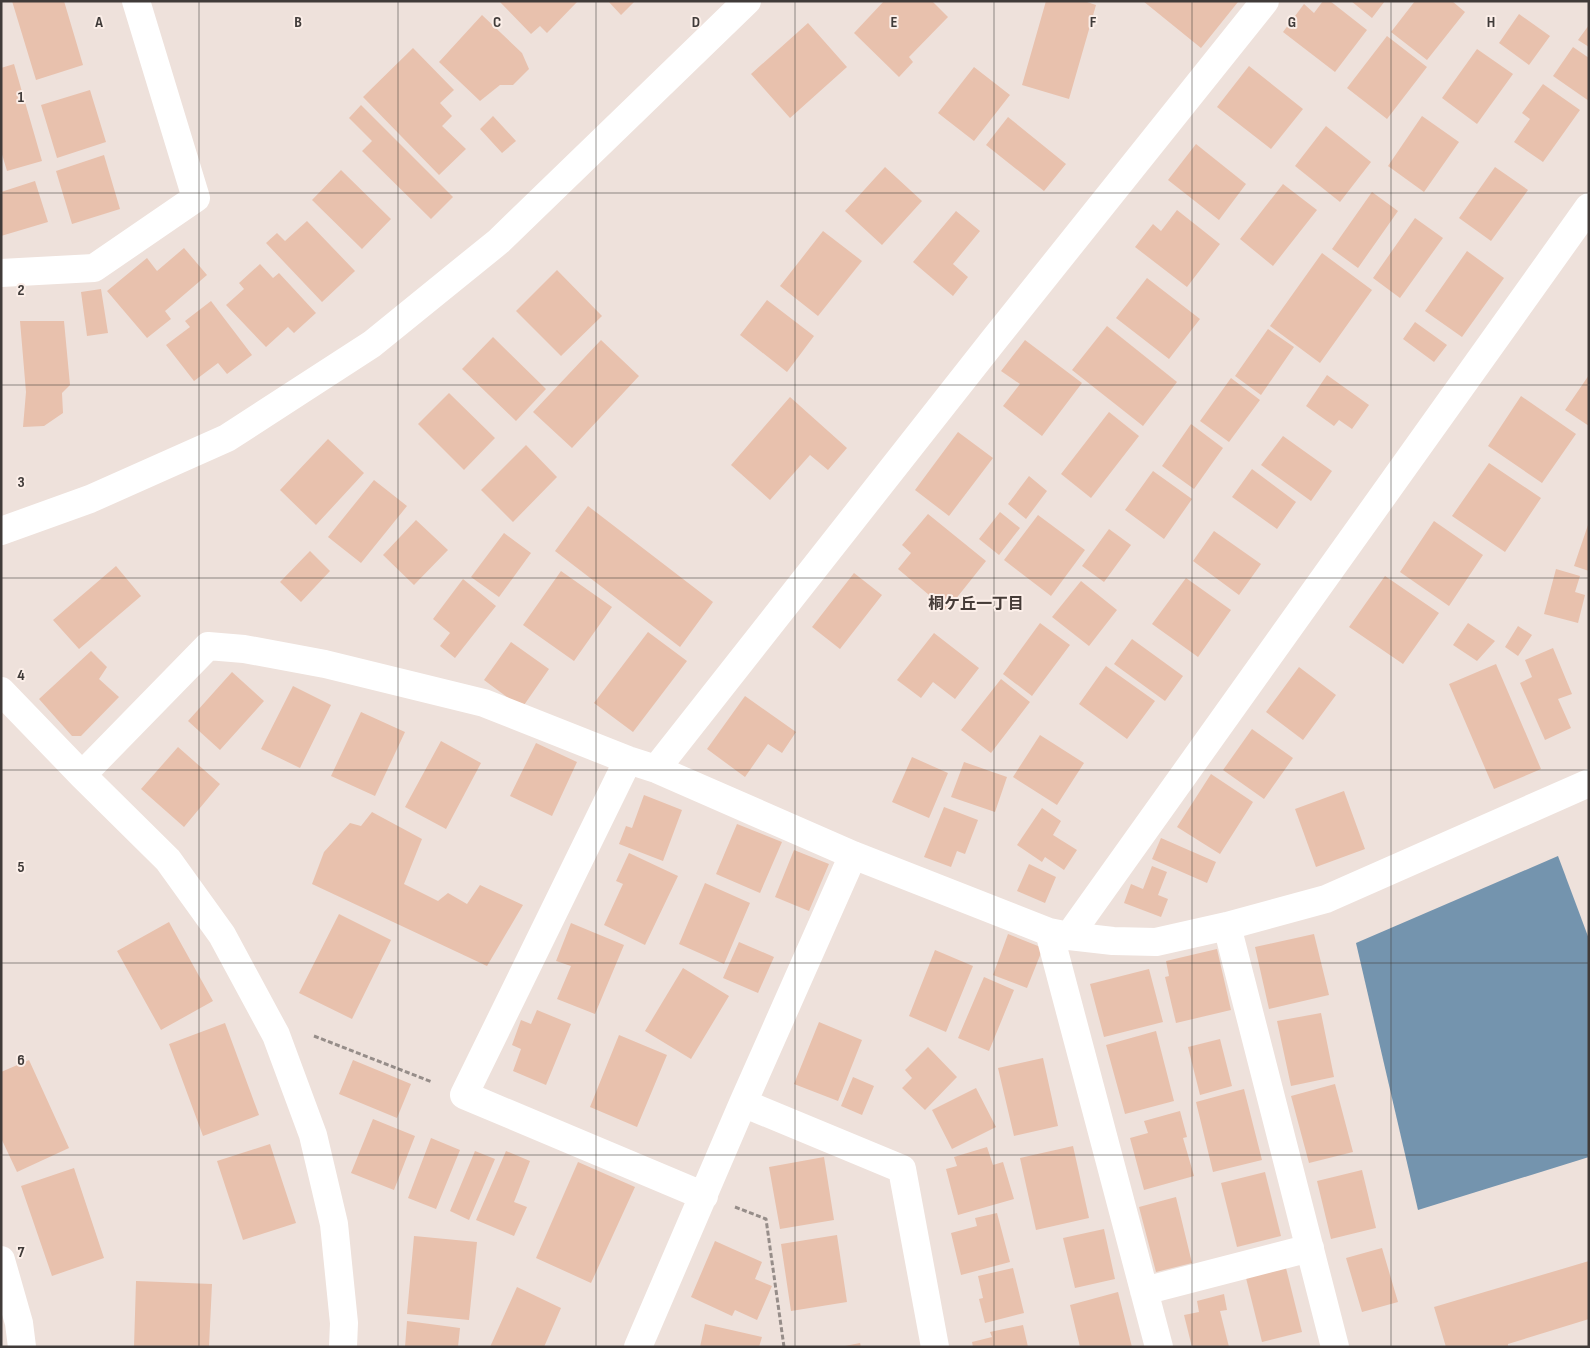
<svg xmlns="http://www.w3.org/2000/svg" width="1590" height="1348" font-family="'Sofia Sans Condensed','Noto Sans JP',sans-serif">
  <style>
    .water { fill: #7494ae }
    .building { fill: #e8c1ad }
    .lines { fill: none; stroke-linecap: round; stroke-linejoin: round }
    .path { stroke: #968d89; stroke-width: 3; stroke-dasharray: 5 2.5; stroke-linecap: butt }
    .minor { stroke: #fff; stroke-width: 28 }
    .tertiary { stroke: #fff; stroke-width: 28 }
    .grid { fill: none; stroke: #403b39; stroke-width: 1; stroke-opacity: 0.55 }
    .labels { text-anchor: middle; stroke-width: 4; stroke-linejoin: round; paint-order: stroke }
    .neighbourhood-label { font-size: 16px; font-weight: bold; fill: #453b37; stroke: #fbeee8 }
    .grid-label { font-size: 16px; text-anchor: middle; font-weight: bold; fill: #403b39; stroke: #fbeee8; stroke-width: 4; stroke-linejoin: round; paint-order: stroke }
  </style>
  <rect width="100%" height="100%" fill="#eee1db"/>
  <path class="water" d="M1558,856L1589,939V1157L1418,1210L1356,943Z"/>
  <path class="building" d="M12,1H64L83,65L36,80Z
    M499,1H578L547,33L540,26L531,34Z
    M608,1H635L621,15Z
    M884,1H932L948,17L909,57L913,62L899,77L854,33Z
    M1046,1H1084L1096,5L1069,99L1022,85Z
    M1143,1H1237L1238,2L1201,48Z
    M1323,1H1330L1367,30L1335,72L1283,32L1304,4L1314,13Z
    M1351,1H1385L1372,18Z
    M1415,1H1452L1465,12L1427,60L1391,32Z
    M1519,14L1550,36L1529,65L1499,43Z
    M482,15L522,53L529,69L513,85H500L480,101L439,62Z
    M808,23L847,67L790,118L751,74Z
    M1589,25V47L1578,40Z
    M1387,36L1427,67L1387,119L1347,88Z
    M1573,47L1589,58V101L1553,76Z
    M413,48L454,90L440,103L452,116L442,126L466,149L439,175L363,97Z
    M1477,49L1513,74L1477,124L1442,98Z
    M14,64L42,161L7,171L1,151V68Z
    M1249,66L1303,109L1271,149L1217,107Z
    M974,67L1010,95L974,141L938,113Z
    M1543,84L1580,110L1543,162L1514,142L1530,119L1522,113Z
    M90,90L106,142L57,158L41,105Z
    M361,105L453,197L431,219L362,151L372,141L349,118Z
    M493,116L516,141L502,153L480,129Z
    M1422,116L1459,142L1424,192L1388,166Z
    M1008,117L1066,164L1044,191L986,145Z
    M1326,126L1371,162L1340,202L1295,166Z
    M1196,144L1246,184L1219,220L1168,180Z
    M104,155L120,209L72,224L56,171Z
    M885,167L922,201L882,245L845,211Z
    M1495,167L1528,190L1491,241L1459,218Z
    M341,170L391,219L362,249L312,200Z
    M35,181L48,222L1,236V192Z
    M1283,184L1317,210L1273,266L1240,239Z
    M1372,192L1398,211L1358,268L1332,249Z
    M1177,210L1220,244L1187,287L1135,247L1153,224L1161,231Z
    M956,211L980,231L953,264L968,277L953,296L913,262Z
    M1415,218L1443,238L1400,298L1373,278Z
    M307,221L355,271L322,302L266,243L277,233L285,241Z
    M823,231L862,261L818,316L780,286Z
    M184,248L207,275L165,311L171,319L147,338L107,291L147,258L157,271Z
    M1467,251L1504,278L1462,337L1425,311Z
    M1322,253L1372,290L1320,363L1270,326Z
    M260,264L273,278L279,273L316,313L294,333L288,327L266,347L226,305L244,289L239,283Z
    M557,270L602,316L561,356L516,311Z
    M1147,278L1200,319L1169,359L1116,318Z
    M101,289L108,333L87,336L81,292Z
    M767,300L814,336L787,372L740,335Z
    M211,301L252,355L227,374L218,363L194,381L166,345L190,327L185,321Z
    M20,321H64L70,385L62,393L63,413L44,426L23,427L26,392Z
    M1415,322L1447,345L1434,362L1403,339Z
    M1107,326L1177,382L1143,426L1072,370Z
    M1268,329L1294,347L1261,395L1235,376Z
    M493,337L546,389L516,421L462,369Z
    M601,340L639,376L572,448L533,412Z
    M1025,340L1082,383L1042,436L1003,406L1020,384L1001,371Z
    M1327,375L1369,405L1352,429L1339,420L1334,426L1306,406Z
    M1589,375V426L1565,410Z
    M1231,378L1260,400L1229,442L1200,421Z
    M449,393L495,438L464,470L418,424Z
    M1521,396L1576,434L1542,483L1488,446Z
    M790,397L847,448L828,470L810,455L770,500L731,465Z
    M1109,412L1139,436L1091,498L1061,474Z
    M1191,424L1223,448L1194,489L1162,466Z
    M958,432L993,458L949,516L915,490Z
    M1283,436L1332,471L1311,501L1261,465Z
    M328,439L364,473L316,525L280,490Z
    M526,445L557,477L513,522L481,490Z
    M1489,463L1541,498L1505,552L1452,516Z
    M1252,469L1296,502L1277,529L1232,497Z
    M1153,471L1192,499L1164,539L1125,510Z
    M1029,476L1047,491L1026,519L1008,504Z
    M374,480L407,506L361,563L328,537Z
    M588,506L713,602L680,647L555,551Z
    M1000,512L1020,528L999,555L979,539Z
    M928,514L986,561L947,610L898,569L911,553L902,545Z
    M1038,515L1085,550L1051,596L1004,560Z
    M416,520L448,550L414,585L383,555Z
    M1434,521L1483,555L1449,606L1400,572Z
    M1588,525H1589V571L1574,566Z
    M1109,529L1131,545L1104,582L1082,566Z
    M1214,531L1261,564L1239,595L1193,561Z
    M504,533L531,553L499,597L471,577Z
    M310,551L330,571L301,602L280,582Z
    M116,566L141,596L79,649L53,620Z
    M1556,569L1580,576L1575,592L1585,595L1578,623L1544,614Z
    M561,571L612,607L574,661L523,625Z
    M854,573L882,595L840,649L812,627Z
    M1385,576L1439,613L1403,664L1349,627Z
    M1186,578L1231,610L1198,657L1152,624Z
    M463,579L496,606L455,658L440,646L450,633L433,619Z
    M1081,581L1117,610L1089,646L1052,617Z
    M1040,623L1070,645L1032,696L1003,674Z
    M1468,623L1495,641L1477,661L1453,645Z
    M1518,626L1532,635L1518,656L1505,647Z
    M648,632L687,661L633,732L594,703Z
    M934,633L979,668L955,699L933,682L921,698L897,680Z
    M1132,639L1183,676L1165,701L1114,664Z
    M511,642L549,669L522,708L484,680Z
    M1553,648L1572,694L1558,699L1571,728L1545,740L1520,683L1532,677L1525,660Z
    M91,651L107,667L99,679L119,697L81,736H72L39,699Z
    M1496,664L1541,769L1494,789L1449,684Z
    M1106,666L1155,701L1127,739L1079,704Z
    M1299,667L1336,695L1303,740L1266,712Z
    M232,672L264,701L220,750L188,721Z
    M1001,679L1030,702L991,753L961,730Z
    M293,686L331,705L300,768L261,749Z
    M745,696L796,732L782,753L768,744L745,777L707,749Z
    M361,712L405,732L375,796L331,776Z
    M1252,729L1293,758L1264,799L1223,770Z
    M1040,735L1084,763L1057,805L1013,777Z
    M441,741L481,763L446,829L405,807Z
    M536,743L577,762L552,816L510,796Z
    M178,747L220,784L184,827L141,789Z
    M912,757L948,773L929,818L892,802Z
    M964,762L1007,777L995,812L951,797Z
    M1211,774L1253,802L1220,854L1177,827Z
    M1344,791L1365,849L1316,867L1295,809Z
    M644,795L682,810L663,861L619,844L626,826L632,828Z
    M944,807L978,820L965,854L957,851L951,867L924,857Z
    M1042,808L1061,821L1053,835L1077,850L1064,870L1045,857L1042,862L1017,845Z
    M372,812L422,839L404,884L438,901L448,893L467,904L480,885L523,905L487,966L312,884L324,852L350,823L361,826Z
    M737,824L782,842L760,893L716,874Z
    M1161,838L1216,862L1207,883L1152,859Z
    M794,850L829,864L809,911L775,897Z
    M629,853L678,876L645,945L604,925L623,884L616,881Z
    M1029,864L1056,877L1045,903L1017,891Z
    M1152,866L1167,872L1158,895L1168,899L1161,917L1124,903L1131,884L1143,889Z
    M705,883L750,903L724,964L679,944Z
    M339,914L391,940L352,1019L299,993Z
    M169,922L213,1001L161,1030L117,951Z
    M571,923L624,945L595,1014L557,999L571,966L556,961Z
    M1008,934L1043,948L1027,988L993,975Z
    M1314,934L1329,995L1269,1009L1255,947Z
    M739,942L774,957L758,993L723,978Z
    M1217,949L1231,1010L1176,1023L1165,977L1169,976L1166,961Z
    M935,950L973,966L946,1032L909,1016Z
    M683,968L729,996L691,1059L645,1031Z
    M1149,969L1163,1022L1104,1037L1090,984Z
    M984,977L1014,990L989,1051L958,1038Z
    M537,1010L571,1024L546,1085L513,1071L521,1049L512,1045L521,1020L531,1024Z
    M1321,1013L1334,1077L1291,1086L1277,1021Z
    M819,1022L862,1040L838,1101L794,1084Z
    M225,1023L259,1115L203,1136L169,1044Z
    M1156,1031L1174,1101L1125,1114L1106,1045Z
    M619,1035L667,1055L637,1127L590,1107Z
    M1220,1039L1232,1086L1200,1095L1188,1047Z
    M928,1047L957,1077L925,1110L902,1088L912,1078L905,1070Z
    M1043,1058L1058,1126L1014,1136L998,1068Z
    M29,1060L69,1148L17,1172L1,1138V1072Z
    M353,1060L411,1084L397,1118L339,1094Z
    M853,1077L874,1086L862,1115L841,1106Z
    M1335,1084L1353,1152L1309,1163L1291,1096Z
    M976,1088L996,1127L952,1149L932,1110Z
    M1244,1089L1262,1160L1213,1172L1196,1102Z
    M1180,1111L1187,1137L1183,1138L1194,1176L1144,1190L1130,1138L1148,1133L1144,1121Z
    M373,1119L415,1136L394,1190L351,1173Z
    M431,1138L460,1150L436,1209L408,1198Z
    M270,1144L296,1223L243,1240L217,1161Z
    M1073,1146L1089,1218L1036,1230L1020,1158Z
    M987,1147L993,1165L1003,1162L1014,1199L958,1215L946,1169L957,1166L954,1157Z
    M475,1151L495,1159L469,1220L450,1211Z
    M506,1151L530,1161L514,1202L527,1207L514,1236L476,1220Z
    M824,1157L834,1220L780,1229L769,1167Z
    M578,1162L635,1187L591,1283L536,1258Z
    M74,1168L104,1258L52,1276L21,1186Z
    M1362,1170L1376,1228L1331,1239L1317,1181Z
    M1265,1172L1281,1236L1237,1247L1221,1183Z
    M1176,1197L1192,1263L1156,1272L1139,1207Z
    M997,1213L1010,1262L961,1275L951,1233L977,1226L975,1218Z
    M1104,1229L1115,1279L1075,1288L1063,1238Z
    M837,1235L847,1302L791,1311L781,1244Z
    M414,1236L477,1242L469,1320L407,1314Z
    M715,1241L762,1262L755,1279L772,1286L757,1320L735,1310L732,1316L691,1297Z
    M1382,1248L1398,1302L1362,1312L1346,1258Z
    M1589,1261V1319L1508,1344V1347H1446L1434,1307Z
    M1285,1264L1302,1332L1262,1342L1245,1274Z
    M1013,1268L1024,1313L985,1323L979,1299L983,1298L978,1276Z
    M136,1281L212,1284L209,1347H134Z
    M517,1287L561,1308L544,1347H490Z
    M1118,1292L1132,1347H1080L1070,1305Z
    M1224,1294L1227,1310L1220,1311L1229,1347H1192L1184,1315L1199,1312L1197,1301Z
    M407,1321L460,1328L458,1347H405Z
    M705,1324L762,1337L759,1347H700Z
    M1023,1325L1028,1347H973L972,1342L992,1337L990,1332Z
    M860,1343L861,1347H845V1346Z"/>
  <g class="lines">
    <path class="path" d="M314,1036L432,1082
      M735,1207L766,1219L784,1347"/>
    <path class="minor" d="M1,273L94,268L196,198L136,1
      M1,691L82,775L168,860L222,935L276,1035L313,1135L334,1224L344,1323L343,1347
      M628,760L464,1095L704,1196
      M656,769L993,341L1265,1
      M82,775L208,646L244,649L325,664L484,703L628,760L656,769L853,855L1049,932L1069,936L1113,941L1156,942L1227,926L1326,899L1589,783
      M1227,926L1335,1347
      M1049,932L1159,1347
      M1069,936L1589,207
      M743,1103L902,1169L935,1347
      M1,1260L19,1323L22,1347
      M1144,1291L1310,1248
      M638,1347L743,1103L853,855"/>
    <path class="tertiary" d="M1,531L90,499L227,438L372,344L499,241L747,1"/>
  </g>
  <path class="grid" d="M199,1V1347M398,1V1347M596,1V1347M795,1V1347M994,1V1347M1192,1V1347M1391,1V1347M1,193H1589M1,385H1589M1,578H1589M1,770H1589M1,963H1589M1,1155H1589"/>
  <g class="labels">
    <g class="neighbourhood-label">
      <text x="976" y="609">桐ケ丘一丁目</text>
    </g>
  </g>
  <g class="grid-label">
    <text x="99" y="27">A</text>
    <text x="298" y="27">B</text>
    <text x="497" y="27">C</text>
    <text x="696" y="27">D</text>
    <text x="894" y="27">E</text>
    <text x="1093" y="27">F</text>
    <text x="1292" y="27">G</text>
    <text x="1491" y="27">H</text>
    <text x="21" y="102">1</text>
    <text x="21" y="295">2</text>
    <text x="21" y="487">3</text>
    <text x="21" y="680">4</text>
    <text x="21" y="872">5</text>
    <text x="21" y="1065">6</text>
    <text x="21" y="1257">7</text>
  </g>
  <rect width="1590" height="1348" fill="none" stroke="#403b39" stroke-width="5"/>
</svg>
